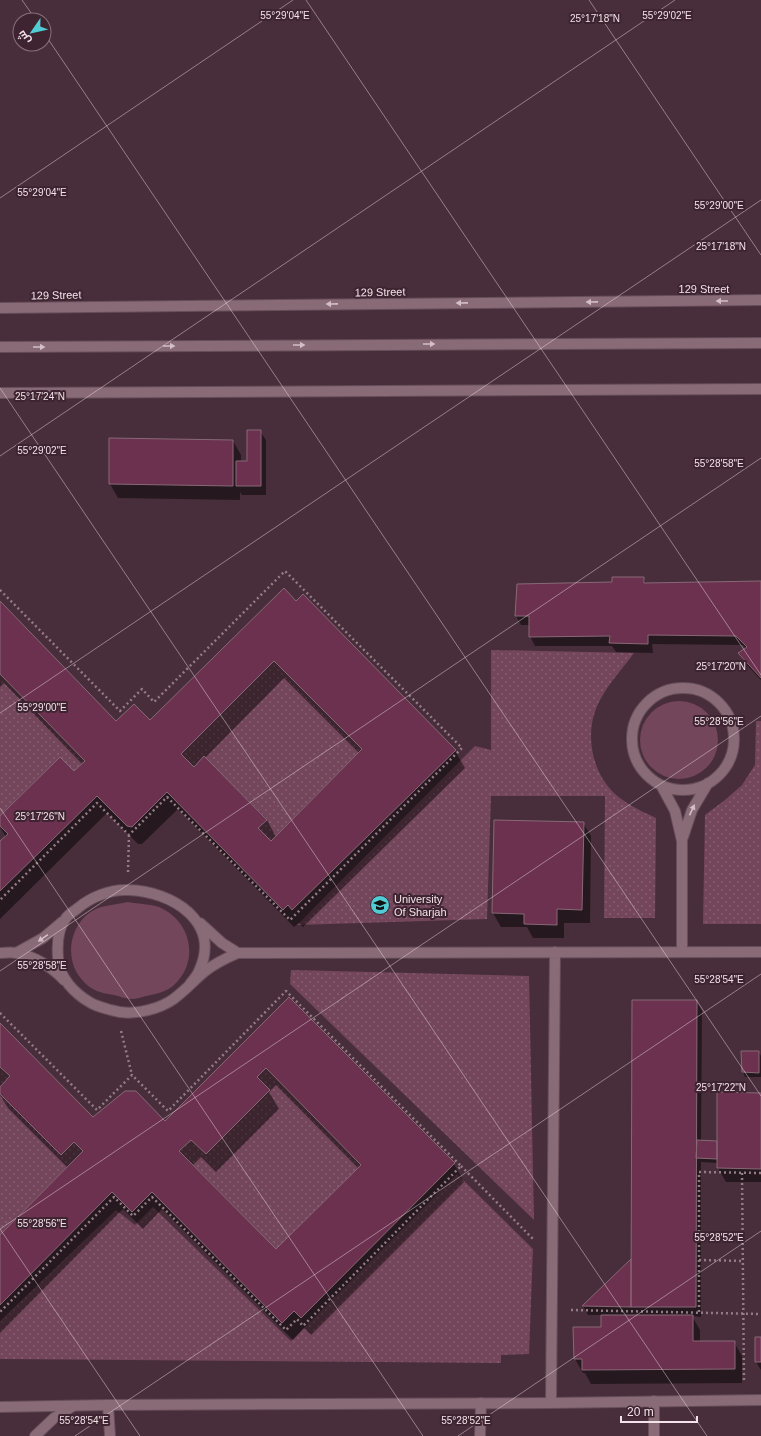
<svg xmlns="http://www.w3.org/2000/svg" width="761" height="1436" font-family="Helvetica,Cairo,sans-serif">
  <style>
    .grass { fill: #73465b }
    .garden { fill: url(#garden-dots) }
    .shadow { fill: #0007; fill-rule: evenodd }
    .building { fill: #6b314f; stroke: #876976; fill-rule: evenodd }
    .lines { fill: none; stroke-linecap: round; stroke-linejoin: round }
    .lane-casing { stroke: #654e59; stroke-width: 12 }
    .street-casing { stroke: #654e59; stroke-width: 12 }
    .secondary-casing { stroke: #654e59; stroke-width: 12 }
    .path { stroke: #937c86; stroke-width: 2.5; stroke-dasharray: 2 3; stroke-linecap: butt }
    .lane { stroke: #896b78; stroke-width: 10 }
    .street { stroke: #896b78; stroke-width: 10 }
    .secondary { stroke: #896b78; stroke-width: 10 }
    .oneway { fill: #d4bec8 }
    .ticks { fill: none; stroke: #f4e2ea; stroke-width: 1; stroke-opacity: 0.45 }
    .labels { text-anchor: middle; stroke-width: 4; stroke-linejoin: round; paint-order: stroke }
    .street-label { font-size: 11px; fill: #f4e2ea; stroke: #3d2430 }
    .poi-label { font-size: 11px; fill: #f4e2ea; stroke: #3d2430; text-anchor: start }
    .ticks-label { font-size: 10px; text-anchor: middle; fill: #f4e2ea; stroke: #3d2430; stroke-width: 4; stroke-linejoin: round; paint-order: stroke }
  </style>
  <defs>
    <pattern id="garden-dots" width="8" height="8" patternUnits="userSpaceOnUse"><rect width="8" height="8" fill="#73465b"/><path d="M2 2h.1M6 6h.1" fill="none" stroke="#886073" stroke-width="1.8" stroke-linecap="round"/></pattern>
  </defs>
  <rect width="100%" height="100%" fill="#482e3a"/>
  <path class="grass" d="M640 740a39 39 0 1 1 78 0a39 39 0 1 1-78 0Z
    M128,902C137,904 155,904 163,909C192,924 199,962 174,985C166,992 156,994 146,996C142,997 136,999 132,999C126,999 119,996 114,995C102,993 92,991 84,982C61,960 70,917 101,907C109,905 119,904 128,902Z"/>
  <path class="garden" d="M491,650L634,653C623,668 609,683 600,700C584,729 590,770 614,793C626,804 641,811 656,818L655,918H604L605,796H491L487,919L297,925L475,746L491,750Z
    M274,661L362,749L271,841L258,828L267,819L204,757L194,767L181,754Z
    M0,674L85,761L74,771L60,757L0,816Z
    M756,721H761V924H703L705,815L725,800L742,785L755,765Z
    M291,970L529,976L534,1220L290,984Z
    M0,1067L10,1076L0,1087Z
    M266,1068L361,1165L276,1249L179,1151L191,1140L206,1154L270,1091L257,1077Z
    M0,1094L61,1154L74,1142L83,1151L0,1235Z
    M457,1174L533,1249L529,1354L501,1355V1363L0,1359V1321L116,1210L135,1225L153,1207L291,1341Z"/>
  <path class="shadow" d="M260,431L266,440V495H242L240,492V500L118,498L110,484V439L233,441L241,455V462H248Z
    M643,578L647,584L761,582V680L745,663L740,653L746,649L743,645L652,644L653,653L616,652L612,646H535L530,636V625H521L516,616L613,583Z
    M284,590L455,751L465,768L303,927L299,923L294,927L178,809L142,844H138L107,813L0,919V843L6,837L0,827V817L74,772L82,764L4,683L0,687V603L116,722H150ZM284,678L359,753L276,837L267,820L205,758Z
    M583,823L591,836L590,923H564V938H533L527,927H501L493,913Z
    M289,999L454,1164L464,1182L311,1335L304,1328L293,1340L162,1209L143,1229L123,1209L0,1333V1237L68,1168L8,1108L0,1095V1025L93,1118L165,1123ZM276,1085L358,1168L276,1250L192,1166L201,1157L216,1172L279,1109L269,1092Z
    M696,1001L702,1011L701,1141L718,1142L761,1094V1182H726L718,1168V1163L701,1162V1317L692,1316L700,1330V1342H734L742,1356V1383L591,1384L585,1373H583L575,1359L602,1328V1315H588L583,1306L632,1260Z
    M742,1052H759L761,1056V1077H745L743,1072Z
    M761,1338V1370L756,1362Z"/>
  <path class="building" d="M247,430H261V486H236V461H247Z
    M109,438L233,440V486L109,484Z
    M612,577H644V583L761,581V678L738,653L747,647L736,636L648,635V644L609,643L610,636L529,637V616H515L517,584L612,582Z
    M284,588L296,601L303,594L456,750L292,910L288,905L283,910L167,792L132,827L127,826L97,796L0,891V841L8,834L0,826V816L60,757L74,771L85,761L0,674V601L116,721L134,704L150,720ZM274,661L362,749L271,841L258,828L267,820L204,756L194,767L181,754Z
    M494,820L584,822L582,910L557,909V925L524,924V914L492,913Z
    M289,997L455,1163L301,1318L294,1311L282,1323L152,1192L132,1212L112,1192L0,1305V1235L83,1151L74,1142L61,1155L0,1094V1087L10,1076L0,1067V1023L93,1117L125,1091H136L165,1121ZM266,1068L361,1165L276,1249L179,1151L191,1140L206,1154L270,1090L257,1077Z
    M632,1000H697L696,1307H631Z
    M741,1051H759V1073L742,1072Z
    M717,1092L761,1093V1169L717,1168Z
    M697,1140L717,1141V1159L696,1158Z
    M631,1259V1307L582,1306Z
    M601,1315H693V1341H735V1369L582,1370V1359H574L573,1327H601Z
    M755,1337H761V1362H755Z"/>
  <g class="lines">
    <defs>
      <path id="lane" d="M632 739a51 51 0 1 1 102 0a51 51 0 1 1-102 0Z
        M661,785L675,811L682,841V952
        M683,837L692,810L708,783
        M200,923L222,943L238,953
        M0,953C5,953 11,952 16,953C34,956 52,967 64,980
        M16,953L43,938L62,922
        M190,984C193,980 197,976 199,971C222,922 172,891 128,890C111,889 91,897 78,908C74,911 69,914 66,918C58,928 57,945 58,958C59,978 75,994 91,1003C96,1006 104,1008 111,1010C129,1016 153,1011 169,1002C181,995 193,981 204,972C214,964 226,958 238,953L761,952
        M551,1403L555,952
        M108,1405L110,1436
        M35,1436L54,1418L73,1406
        M480,1436L481,1403
        M654,1436V1401"/>
      <path id="street" d="M0,393L761,389
        M0,1407L108,1405L551,1403L761,1400"/>
      <path id="secondary" d="M0,308L761,300
        M0,347L761,343"/>
    </defs>
    <use href="#lane" class="lane-casing"/>
    <use href="#street" class="street-casing"/>
    <use href="#secondary" class="secondary-casing"/>
    <path class="path" d="M0,590L120,711L142,689L154,702L285,571L462,748L290,920L167,797L129,835L97,803L0,900
      M128,872L129,835
      M0,1013L97,1110L132,1075L168,1111L286,991L461,1166L303,1326L297,1319L286,1330L152,1197L133,1216L114,1197L0,1312
      M121,1031L132,1075
      M461,1166L534,1240
      M742,1173L744,1383
      M699,1260L743,1261
      M571,1310L761,1314
      M699,1312V1172L761,1173"/>
    <use href="#lane" class="lane"/>
    <use href="#street" class="street"/>
    <use href="#secondary" class="secondary"/>
  </g>
  <defs><path id="oneway-solid" d="M-6-.8H1V-3.2L6.5 0L1 3.2V.8H-6Z"/></defs>
  <g class="oneway">
    <use href="#oneway-solid" transform="translate(722 301) rotate(180)"/>
    <use href="#oneway-solid" transform="translate(592 302) rotate(179)"/>
    <use href="#oneway-solid" transform="translate(462 303) rotate(179)"/>
    <use href="#oneway-solid" transform="translate(332 304) rotate(179)"/>
    <use href="#oneway-solid" transform="translate(429 344)"/>
    <use href="#oneway-solid" transform="translate(299 345)"/>
    <use href="#oneway-solid" transform="translate(169 346)"/>
    <use href="#oneway-solid" transform="translate(39 347)"/>
    <use href="#oneway-solid" transform="translate(692 810) rotate(-65)"/>
    <use href="#oneway-solid" transform="translate(43 938) rotate(145)"/>
  </g>
  <path class="ticks" d="M22,0L36,20M306,0L761,675M589,0L761,255M44,33L761,1096M0,198L293,0M0,388L707,1436M0,456L675,0M0,713L761,200M0,808L423,1436M0,971L761,458M0,1229L761,716M0,1229L140,1436M75,1436L761,974M458,1436L761,1231"/>
  <defs>
    <symbol id="university-disc" viewBox="-11 -11 22 22"><circle r="9.5" fill="#51ccd4" stroke="#3d2430"/><path d="M0-5L7-2L0 1L-7-2ZM-4 1L0 2.5L4 1V4Q0 6-4 4Z" fill="#111"/></symbol>
  </defs>
  <g fill-rule="evenodd">
    <use href="#university-disc" x="369" y="894" width="22" height="22"/>
  </g>
  <g class="labels">
    <g class="street-label">
      <text x="704" y="293">129 Street</text>
      <text transform="translate(380 292) rotate(-1)" y="4">129 Street</text>
      <text transform="translate(56 295) rotate(-1)" y="4">129 Street</text>
    </g>
    <g class="poi-label">
      <text x="394" y="903">University<tspan x="394" dy="13">Of Sharjah</tspan></text>
    </g>
  </g>
  <g class="ticks-label">
    <text x="285" y="19">55°29'04"E</text>
    <text x="667" y="19">55°29'02"E</text>
    <text x="595" y="22">25°17'18"N</text>
    <text x="42" y="196">55°29'04"E</text>
    <text x="719" y="209">55°29'00"E</text>
    <text x="721" y="250">25°17'18"N</text>
    <text x="40" y="400">25°17'24"N</text>
    <text x="42" y="454">55°29'02"E</text>
    <text x="719" y="467">55°28'58"E</text>
    <text x="721" y="670">25°17'20"N</text>
    <text x="42" y="711">55°29'00"E</text>
    <text x="719" y="725">55°28'56"E</text>
    <text x="40" y="820">25°17'26"N</text>
    <text x="42" y="969">55°28'58"E</text>
    <text x="719" y="983">55°28'54"E</text>
    <text x="721" y="1091">25°17'22"N</text>
    <text x="42" y="1227">55°28'56"E</text>
    <text x="719" y="1241">55°28'52"E</text>
    <text x="84" y="1424">55°28'54"E</text>
    <text x="466" y="1424">55°28'52"E</text>
  </g>
  <g transform="translate(32 32) rotate(236)"><circle r="19" fill="#3d2430" stroke="#86707a"/>
  <path d="M0-3L7 15L0 10L-7 15Z" fill="#51ccd4"/>
  <text y="-6" font-size="11" font-weight="bold" text-anchor="middle" fill="#f4e2ea">ش</text>
  </g>
  <path d="M621 1416v6h76v-6" fill="none" stroke="#f4e2ea" stroke-width="2"/>
  <text x="627" y="1416" font-size="12" fill="#f4e2ea" stroke="#3d2430" stroke-width="3" paint-order="stroke">20 m</text>
</svg>
